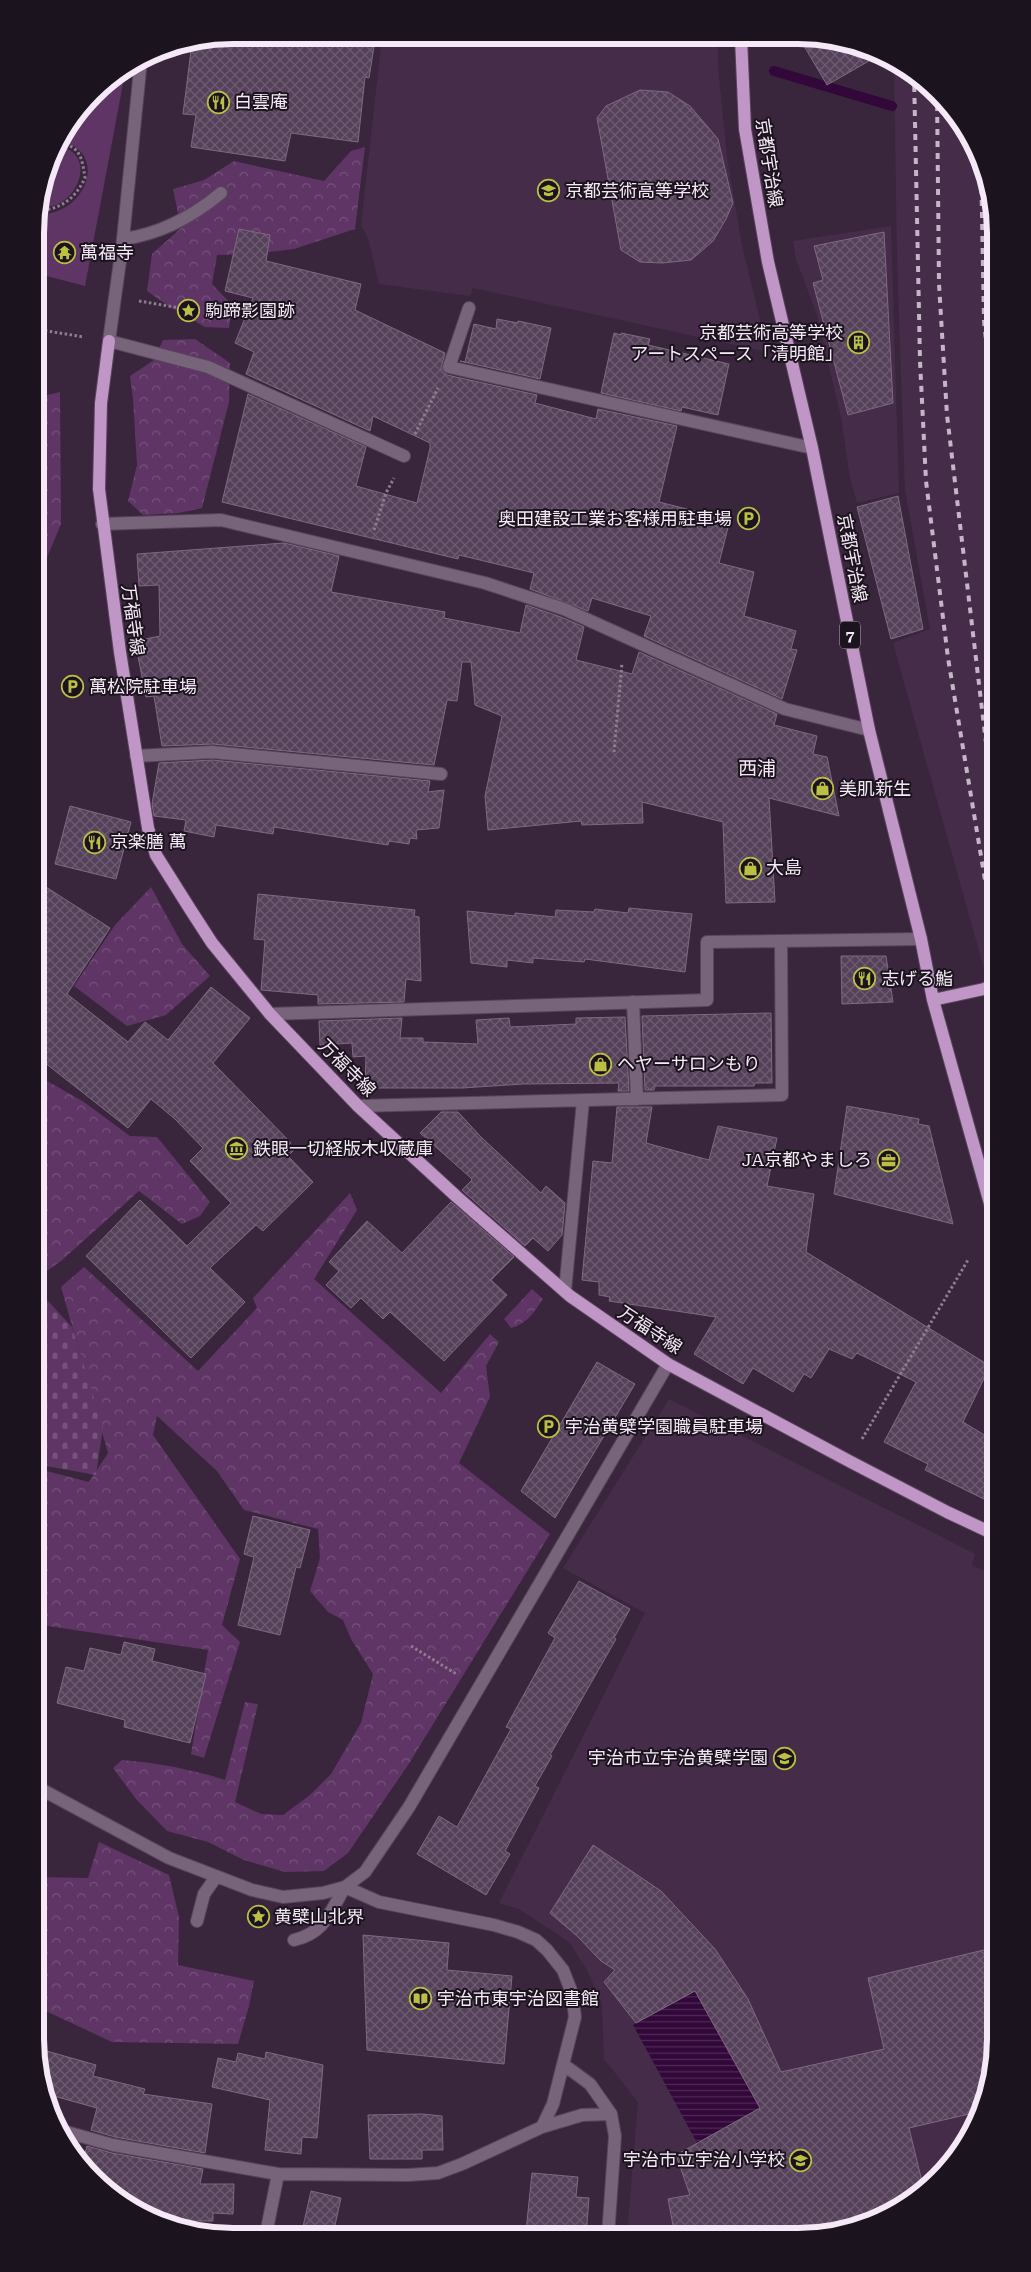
<svg xmlns="http://www.w3.org/2000/svg" width="1031" height="2272" font-family="'Roboto Serif','Noto Sans JP',serif">
  <style>
    .built { fill: #452d49 }
    .forest { fill: url(#forest-crowns) }
    .cemetery { fill: url(#cemetery-stones) }
    .green { fill: #5e3565 }
    .water { fill: url(#water-rules) }
    .lines { fill: none; stroke-linecap: round; stroke-linejoin: round }
    .stream { stroke: #320739; stroke-width: 10 }
    .building { fill: url(#building-cross-hatch); stroke: #7f6982 }
    .minor-casing { stroke: #57455a; stroke-width: 14 }
    .major-casing { stroke: #57455a; stroke-width: 14 }
    .path { stroke: #8d7d8f; stroke-width: 3; stroke-dasharray: 2.5 2.5; stroke-linecap: butt }
    .minor { stroke: #77637a; stroke-width: 12 }
    .major { stroke: #c096c7; stroke-width: 12 }
    .rail { stroke: #c4b6c6; stroke-width: 4; stroke-dasharray: 6 6; stroke-linecap: butt }
    .labels { text-anchor: middle; stroke-width: 4; stroke-linejoin: round; paint-order: stroke }
    .shield { fill: #1b131d; stroke: #b4a9b6; stroke-width: 1 }
    .shield-label { font-size: 16px; font-weight: bold; fill: #f5e9f7 }
    .poi-label { font-size: 18px; fill: #f5e9f7; stroke: #1b131d; text-anchor: start }
    .street-label { font-size: 18px; fill: #f5e9f7; stroke: #1b131d }
    .neighbourhood-label { font-size: 19px; fill: #f5e9f7; stroke: #1b131d }
    .rim { fill: none; stroke: #f5e9f7; stroke-width: 6 }
  </style>
  <defs>
    <pattern id="forest-crowns" width="20" height="18" patternUnits="userSpaceOnUse" patternTransform="scale(1.25)"><rect width="20" height="18" fill="#5e3565"/><path d="M2 6a3 3 0 1 1 6 0M12 15a3 3 0 1 1 6 0" fill="none" stroke="#76527c"/></pattern>
    <pattern id="cemetery-stones" width="16" height="16" patternUnits="userSpaceOnUse" patternTransform="scale(1.25)"><rect width="16" height="16" fill="#5e3565"/><path d="M2 7V4a2 2 0 0 1 4 0v3zM10 15v-3a2 2 0 0 1 4 0v3z" fill="#76527c"/></pattern>
    <pattern id="water-rules" width="6" height="5" patternUnits="userSpaceOnUse" patternTransform="scale(1.25)"><rect width="6" height="5" fill="#320739"/><path d="M0 2.5h6" fill="none" stroke="#502b56"/></pattern>
    <pattern id="building-cross-hatch" width="8" height="8" patternUnits="userSpaceOnUse" patternTransform="scale(1.25)"><rect width="8" height="8" fill="#554159"/><path d="M0 0l8 8M0 8l8-8" fill="none" stroke="#6e5c72"/></pattern>
  </defs>
  <rect width="100%" height="100%" fill="#39263c"/>
  <path class="built" d="M382,36L718,38V68L727,157L742,246L768,352L473,288L470,296L379,284L368,238L361,225Z
    M894,61L929,84L963,123L989,181L996,232V967L985,972L893,643L930,629L905,490L897,257Z
    M891,226L899,493L857,503L850,478L841,417L817,315L796,259L793,241Z
    M669,1399L975,1554L972,1565L996,1576V2053L981,2115L947,2170L908,2204L850,2230L799,2237L627,2236L638,2102L604,2059L602,2004L587,1970L569,1942L519,1909L499,1903L645,1613L563,1568Z"/>
  <path class="forest" d="M365,147L355,229L294,249L251,254L217,255L212,284L232,305L229,328L205,327L170,307L147,291L152,254L181,228L173,189L204,180L234,161L324,181L351,151Z
    M195,339L230,363L229,402L202,508L179,513L143,515L128,501L137,465L133,399L130,376L154,360L163,340Z
    M60,392L61,524L40,574L35,581V398Z
    M151,887L182,944L210,976L166,1015L127,1026L74,986L115,925Z
    M35,1074L84,1102L130,1136L157,1137L210,1202L200,1216L182,1224L139,1191L61,1261L35,1279Z
    M350,1193L357,1210L314,1279L441,1393L490,1334L499,1342L486,1366L490,1397L459,1463L550,1534L408,1765L348,1853L324,1871L285,1872L244,1860L208,1842L167,1831L136,1799L113,1768L122,1760C158,1763 191,1769 225,1780L245,1702L258,1704L235,1802L261,1814L283,1815L310,1795L331,1774L361,1723L373,1674L351,1639L343,1620L328,1612L310,1591L320,1558L318,1529L244,1510L217,1471L157,1416L153,1435L240,1559L222,1625L240,1642L204,1758L191,1754L208,1650L35,1624V1468L89,1482L108,1453L61,1287L84,1267L198,1371L257,1308L253,1298Z
    M532,1289L543,1299C534,1312 527,1324 511,1328L504,1319Z
    M99,1842L169,1875L179,1917L178,1965L254,1981L249,2006L238,2044L112,2042L35,2006V1877L88,1878Z"/>
  <path class="cemetery" d="M35,1287L72,1327L103,1428L96,1475L35,1464Z"/>
  <path class="green" d="M121,72L125,73L85,286L35,273V235C44,234 48,226 48,218L45,214C87,210 109,152 59,140L102,84Z
    M56,146C98,150 80,205 46,207L50,196Z"/>
  <path class="water" d="M695,1991L760,2108L697,2143L633,2025Z"/>
  <g class="lines">
    <path class="stream" d="M774,71L892,106
      M41,217L50,163"/>
  </g>
  <path class="building" d="M232,35L350,36L375,40L369,78L365,77L358,142L291,133L285,161L191,147L196,115L183,114L192,43Z
    M800,39H837L881,54L827,85Z
    M640,90L668,92L690,106L718,139L733,203L726,219L713,241L691,260L662,263L640,262L621,250L597,118L606,106Z
    M239,229L270,235L266,261L361,284L355,310L445,353L441,368L447,375L537,395L535,403L596,419L598,409L677,426L659,502L730,520L719,563L754,572L744,616L796,631L791,649L797,650L782,699L644,636L651,616L592,598L588,611L530,589L534,573L459,555L458,559L222,502L248,394L366,447L356,486L417,503L430,448V443L373,416L370,431L246,374L254,352L235,343L253,298L225,291Z
    M884,232L893,403L848,415L813,283L823,280L814,246Z
    M497,319L518,323V321L551,328L540,379L460,361L465,362L474,324L496,329Z
    M614,333L621,335V333L650,339L648,345L729,364L718,415L682,407L681,411L601,393Z
    M898,496L923,629L891,639L857,507Z
    M284,543L339,556L331,592L445,612L444,618L520,633L526,605L561,617L584,627L576,660L632,674L639,652L777,714L774,725L817,736L813,754L827,757L839,816L769,798L775,902L726,903L723,822L642,802L643,823L582,825L581,821L488,830L485,796L502,716L475,705L471,662H462L457,701L447,700L434,765L213,744L162,746L154,696L146,697L135,641L160,636L159,585L139,586L137,554Z
    M212,760L430,781L428,792L444,790L439,828L416,830L417,839L410,838L409,844L389,841L388,845L274,827L273,834L216,825L214,837L184,831L186,820L154,816L152,804L159,763Z
    M70,806L131,822L116,879L55,864Z
    M35,880L110,928L67,994L128,1042L145,1022L168,1040L211,987L250,1018L213,1063L291,1143L289,1144L294,1150L288,1156L313,1182L263,1231L256,1225L210,1268L245,1302L191,1358L86,1256L140,1200L187,1246L231,1203L190,1161L203,1148L175,1119L151,1099L128,1128L35,1055Z
    M258,894L415,910L414,916L419,917L421,981L406,979L404,1002L318,1004V995L261,990L265,940L254,939Z
    M629,908L692,914L685,972L585,959L584,962L533,958V963L507,960V967L471,963L467,911L515,916V913L555,917L556,910L594,912L595,909L628,913Z
    M841,956H886L893,1002L842,1004Z
    M771,1013L772,1083H755L754,1086H655L654,1090H645L642,1016Z
    M625,1017L629,1091H618L619,1083L523,1084L462,1088H365L366,1056L353,1057L352,1043L320,1045L319,1021L402,1018L400,1038H423V1042L478,1044L476,1020L509,1018L510,1027L576,1024V1018Z
    M847,1106L919,1119L918,1124L929,1126L953,1224L834,1194Z
    M617,1107H652L646,1143L709,1160L718,1126L777,1138L767,1186L814,1194L806,1252L990,1366L963,1422L996,1442V1505L925,1470L928,1464L884,1442L916,1382L857,1353L852,1359L829,1349L811,1378L804,1374L793,1392L753,1368L743,1384L694,1354L716,1317L609,1301L610,1297L599,1295V1282L582,1280L593,1161L612,1163Z
    M441,1112H458L481,1137L541,1193L546,1186L565,1203L562,1235L548,1251L533,1238L525,1246L462,1190L472,1180L471,1178L420,1133Z
    M451,1202L514,1257L491,1280L507,1295L444,1361L390,1312L383,1319L361,1298L351,1308L326,1285L339,1271L329,1262L367,1221L402,1253Z
    M597,1362L635,1384L555,1518L521,1491Z
    M253,1516L310,1530L300,1568L296,1567L280,1635L238,1625L254,1557L244,1554Z
    M579,1581L630,1609L614,1638L616,1639L550,1755L552,1756L535,1786L539,1788L505,1851L510,1854L486,1895L417,1854L439,1816L457,1827L511,1729L506,1727L555,1638L548,1633Z
    M124,1642L155,1649L152,1661L206,1674L190,1743L124,1727L125,1720L57,1703L66,1667L84,1671L90,1648L121,1655Z
    M593,1845L661,1891L715,1949L748,1999L781,2072L884,2049L868,1978L996,1947V2053L982,2111L909,2128L924,2190L908,2204L850,2230L799,2237L675,2236L668,2199L690,2195L676,2155L760,2108L695,1991L636,2023L604,1982L615,1970L601,1961L577,1936L550,1913Z
    M363,1935L449,1943L447,1970L512,1976L504,2064L367,2050Z
    M36,2048L96,2065L93,2076L145,2089L143,2094L212,2104L205,2153L115,2137L91,2130L97,2108L43,2093Z
    M266,2052L323,2065L317,2138L302,2137L301,2154L265,2150L270,2100L212,2087L218,2058L236,2062L238,2053L265,2059Z
    M422,2114L442,2116L443,2150H422V2159H370L368,2115Z
    M87,2146L112,2153L203,2169L200,2184H234L233,2214L213,2213V2221H179V2217H145L102,2188L82,2165Z
    M532,2173L578,2177L576,2197L589,2198L586,2236L526,2231Z
    M311,2191L341,2198L333,2234L302,2231Z"/>
  <g class="lines">
    <defs>
      <path id="minor" d="M141,60L123,239L109,341L208,367L404,456
        M123,239C161,234 192,217 221,193
        M469,308L449,367L812,448
        M102,524L221,520L485,583L564,609L785,709L869,730
        M136,756L212,752L441,774
        M633,1002L637,1099
        M270,1014L707,1000V942L921,939
        M358,1106L782,1095L781,941
        M565,1291L583,1101
        M35,1786L169,1858L252,1890L283,1897L323,1893L345,1887L365,1872L409,1807L668,1364
        M197,1921L204,1894L216,1877
        M294,1940C325,1933 330,1912 345,1887
        M542,2127L582,2115L611,2114L590,2084L564,2065
        M59,2130L113,2145L278,2174L408,2175L438,2173L462,2164L542,2127L553,2104L575,2017L572,1993L563,1970L547,1950L536,1940L518,1932L494,1925L379,1902L345,1887
        M266,2234L278,2174
        M608,2236L615,2136L611,2114"/>
      <path id="major" d="M741,38L745,129L768,262L812,448L869,730L921,939L933,1000L996,1225
        M109,341L101,403L99,489L120,652L148,828L156,855L190,909L212,943L270,1014L358,1106L457,1197L570,1296L668,1364L849,1461L947,1512L996,1535
        M933,1000L984,989L996,983"/>
    </defs>
    <use href="#minor" class="minor-casing"/>
    <use href="#major" class="major-casing"/>
    <path class="path" d="M38,211C61,209 75,199 85,178C82,157 80,145 57,143
      M139,301L180,308
      M35,329L84,337
      M415,434L438,388
      M374,530L386,493L394,478
      M614,752L622,663
      M862,1439L968,1260
      M411,1646L458,1675"/>
    <use href="#minor" class="minor"/>
    <use href="#major" class="major"/>
    <path class="rail" d="M914,74L920,361L926,481L948,658L996,946
      M937,93L939,284L947,415L996,827
      M981,164L984,321L996,433"/>
  </g>
  <defs>
    <symbol id="restaurant-ring" viewBox="-11 -11 22 22"><circle r="9.5" fill="#1b131d" stroke="#bbc045" stroke-width="1.5"/><path d="M-5-6h1v4h1v-4h1v4h1v-4h1v5L-1.5 .5V6h-2V.5L-5-1ZM5-6V6H3V1.5H1.5Q1.5-4 5-6Z" fill="#bbc045"/></symbol>
    <symbol id="school-ring" viewBox="-11 -11 22 22"><circle r="9.5" fill="#1b131d" stroke="#bbc045" stroke-width="1.5"/><path d="M0-5L7-2L0 1L-7-2ZM-4 1L0 2.5L4 1V4Q0 6-4 4Z" fill="#bbc045"/></symbol>
    <symbol id="temple-ring" viewBox="-11 -11 22 22"><circle r="9.5" fill="#1b131d" stroke="#bbc045" stroke-width="1.5"/><path d="M0-6L5-2H3V0L6.5 2.5H4V6H1.5V3h-3V6H-4V2.5H-6.5L-3 0V-2H-5Z" fill="#bbc045"/></symbol>
    <symbol id="sight-ring" viewBox="-11 -11 22 22"><circle r="9.5" fill="#1b131d" stroke="#bbc045" stroke-width="1.5"/><path d="M0-6L1.8-2.2L6-1.7L2.9 1.2L3.7 5.4L0 3.3L-3.7 5.4L-2.9 1.2L-6-1.7L-1.8-2.2Z" fill="#bbc045"/></symbol>
    <symbol id="building-ring" viewBox="-11 -11 22 22"><circle r="9.5" fill="#1b131d" stroke="#bbc045" stroke-width="1.5"/><path d="M-4-6H4V6H1V3H-1V6H-4ZM-2.5-4.3h1.7v1.8h-1.7ZM.8-4.3h1.7v1.8H.8ZM-2.5-1h1.7V.8h-1.7ZM.8-1h1.7V.8H.8Z" fill="#bbc045"/></symbol>
    <symbol id="parking-ring" viewBox="-11 -11 22 22"><circle r="9.5" fill="#1b131d" stroke="#bbc045" stroke-width="1.5"/><path d="M-3.5-5.5H1a3.5 3.5 0 0 1 0 7H-1V5.5H-3.5ZM-1-3.4V-.6H.8a1.4 1.4 0 0 0 0-2.8Z" fill="#bbc045"/></symbol>
    <symbol id="shop-ring" viewBox="-11 -11 22 22"><circle r="9.5" fill="#1b131d" stroke="#bbc045" stroke-width="1.5"/><path d="M-5-2.5h2.3a2.7 3.5 0 0 1 5.4 0H5L5.5 6h-11ZM-1.5-2.5h3a1.5 2.3 0 0 0-3 0Z" fill="#bbc045"/></symbol>
    <symbol id="museum-ring" viewBox="-11 -11 22 22"><circle r="9.5" fill="#1b131d" stroke="#bbc045" stroke-width="1.5"/><path d="M0-6L6-3V-2H-6V-3ZM-5-1h2V3h-2ZM-1-1h2V3h-2ZM3-1h2V3H3ZM-6 4H6V6H-6Z" fill="#bbc045"/></symbol>
    <symbol id="office-ring" viewBox="-11 -11 22 22"><circle r="9.5" fill="#1b131d" stroke="#bbc045" stroke-width="1.5"/><path d="M-6-3h4V-5.5h4V-3h4V5H-6ZM-1-4.5V-3h2v-1.5ZM-6 0V1H6V0Z" fill="#bbc045"/></symbol>
    <symbol id="library-ring" viewBox="-11 -11 22 22"><circle r="9.5" fill="#1b131d" stroke="#bbc045" stroke-width="1.5"/><path d="M-6-4Q-3-5.5-.7-3.5V5Q-3 3-6 4ZM6-4Q3-5.5 .7-3.5V5Q3 3 6 4Z" fill="#bbc045"/></symbol>
  </defs>
  <g fill-rule="evenodd">
    <use href="#restaurant-ring" x="206" y="90" width="25" height="25"/>
    <use href="#school-ring" x="536" y="178" width="25" height="25"/>
    <use href="#temple-ring" x="52" y="240" width="25" height="25"/>
    <use href="#sight-ring" x="176" y="298" width="25" height="25"/>
    <use href="#building-ring" x="846" y="330" width="25" height="25"/>
    <use href="#parking-ring" x="736" y="506" width="25" height="25"/>
    <use href="#parking-ring" x="60" y="674" width="25" height="25"/>
    <use href="#shop-ring" x="810" y="776" width="25" height="25"/>
    <use href="#restaurant-ring" x="82" y="830" width="25" height="25"/>
    <use href="#shop-ring" x="738" y="856" width="25" height="25"/>
    <use href="#restaurant-ring" x="852" y="966" width="25" height="25"/>
    <use href="#shop-ring" x="588" y="1052" width="25" height="25"/>
    <use href="#museum-ring" x="224" y="1136" width="25" height="25"/>
    <use href="#office-ring" x="876" y="1148" width="25" height="25"/>
    <use href="#parking-ring" x="536" y="1414" width="25" height="25"/>
    <use href="#school-ring" x="772" y="1746" width="25" height="25"/>
    <use href="#sight-ring" x="246" y="1904" width="25" height="25"/>
    <use href="#library-ring" x="408" y="1986" width="25" height="25"/>
    <use href="#school-ring" x="788" y="2148" width="25" height="25"/>
  </g>
  <g class="labels">
    <rect class="shield" x="840" y="621.5" width="20" height="27" rx="4"/>
    <g class="shield-label">
      <text x="850" y="641">7</text>
    </g>
    <g class="poi-label">
      <text x="234" y="108">白雲庵</text>
      <text x="565" y="197">京都芸術高等学校</text>
      <text x="80" y="259">萬福寺</text>
      <text x="205" y="317">駒蹄影園跡</text>
      <text x="843" y="339" text-anchor="end">京都芸術高等学校<tspan x="843" dy="21">アートスペース「清明館」</tspan></text>
      <text x="732" y="525" text-anchor="end">奥田建設工業お客様用駐車場</text>
      <text x="89" y="693">萬松院駐車場</text>
      <text x="839" y="795">美肌新生</text>
      <text x="110" y="848">京楽膳 萬</text>
      <text x="766" y="874">大島</text>
      <text x="881" y="985">志げる鮨</text>
      <text x="617" y="1070">ヘヤーサロンもり</text>
      <text x="253" y="1155">鉄眼一切経版木収蔵庫</text>
      <text x="872" y="1166" text-anchor="end">JA京都やましろ</text>
      <text x="565" y="1433">宇治黄檗学園職員駐車場</text>
      <text x="768" y="1764" text-anchor="end">宇治市立宇治黄檗学園</text>
      <text x="274" y="1923">黄檗山北界</text>
      <text x="437" y="2005">宇治市東宇治図書館</text>
      <text x="785" y="2166" text-anchor="end">宇治市立宇治小学校</text>
    </g>
    <g class="street-label">
      <text transform="translate(769 163) rotate(81)" y="6">京都宇治線</text>
      <text transform="translate(852 558) rotate(79)" y="6">京都宇治線</text>
      <text transform="translate(133 620) rotate(82)" y="6">万福寺線</text>
      <text transform="translate(347 1068) rotate(45)" y="6">万福寺線</text>
      <text transform="translate(650 1330) rotate(33)" y="6">万福寺線</text>
    </g>
    <g class="neighbourhood-label">
      <text x="757" y="775">西浦</text>
    </g>
  </g>
  <path d="M0 0H1031V2272H0ZM233 44H798A189 189 0 0 1 987 233V2039A189 189 0 0 1 798 2228H233A189 189 0 0 1 44 2039V233A189 189 0 0 1 233 44Z" fill="#1b131d" fill-rule="evenodd"/>
  <path class="rim" d="M233 44H798A189 189 0 0 1 987 233V2039A189 189 0 0 1 798 2228H233A189 189 0 0 1 44 2039V233A189 189 0 0 1 233 44Z"/>
</svg>
